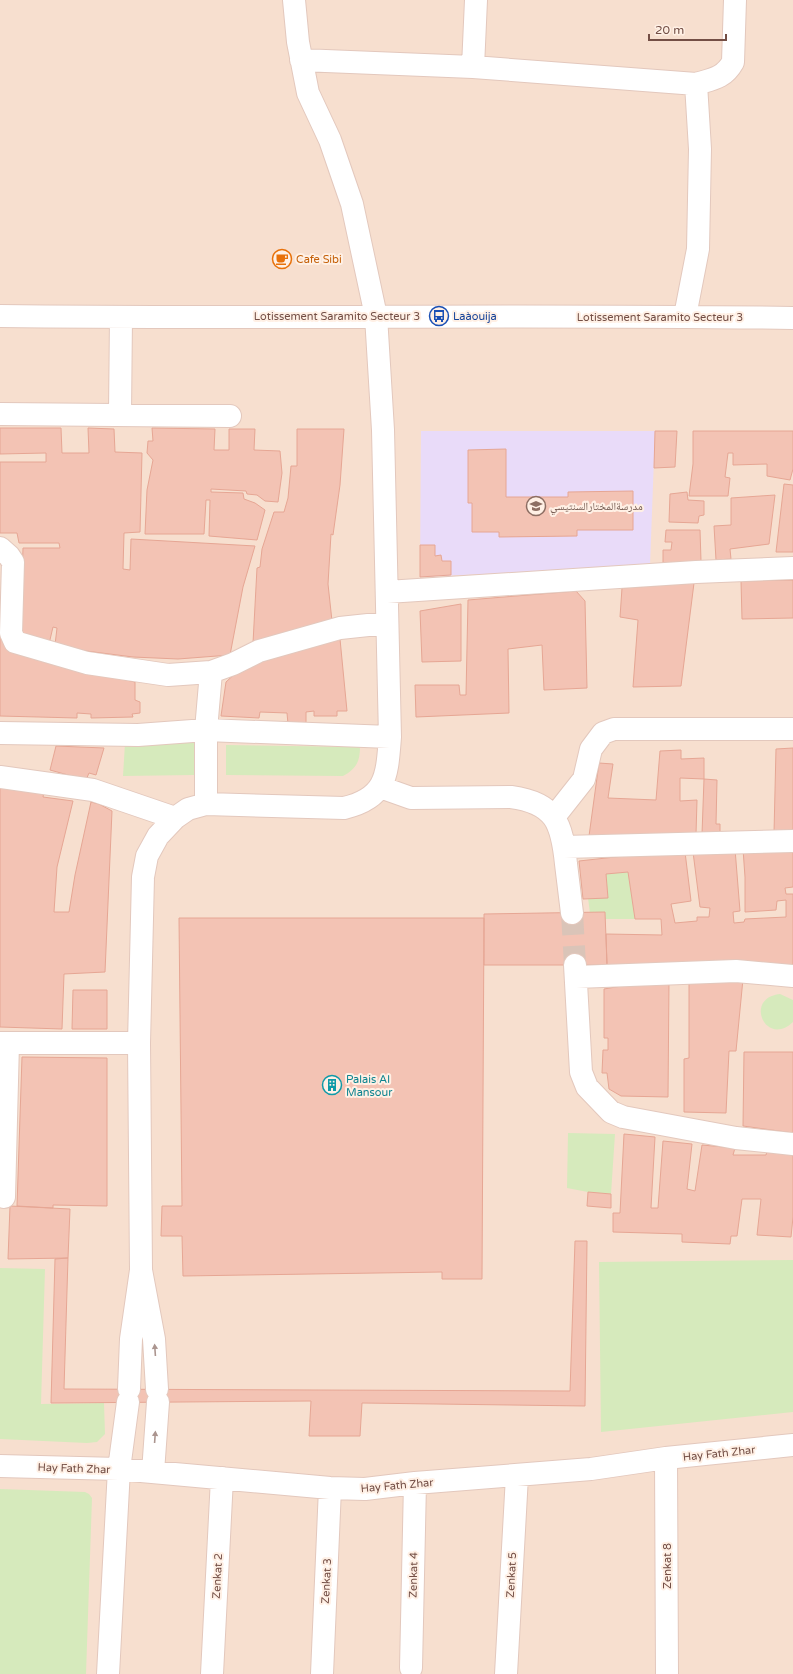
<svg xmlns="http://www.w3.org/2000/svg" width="793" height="1674" font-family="'Varela Round','Noto Naskh Arabic',sans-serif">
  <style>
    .residential { fill: #f7dfcf }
    .education { fill: #e9dbf9 }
    .green { fill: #d6eabc }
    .building { fill: #f3c3b4; stroke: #e6a694 }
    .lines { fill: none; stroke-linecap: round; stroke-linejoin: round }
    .minor-tunnel { stroke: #dac4b8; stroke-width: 22; stroke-dasharray: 22 11; stroke-linecap: butt }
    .minor-casing { stroke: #e3c8bd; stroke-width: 24 }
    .minor { stroke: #fff; stroke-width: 22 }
    .oneway { fill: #ab958f }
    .labels { text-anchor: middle; stroke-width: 4; stroke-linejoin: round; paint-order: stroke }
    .food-label { font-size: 11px; fill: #c56008; stroke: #fff0e5; text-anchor: start }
    .street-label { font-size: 11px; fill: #734e45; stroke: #fff0e5 }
    .transit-label { font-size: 11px; fill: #164399; stroke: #fff0e5; text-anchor: start }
    .education-label { font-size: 11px; fill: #785e54; stroke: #fff0e5; text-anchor: start }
    .culture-label { font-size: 11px; fill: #0d838f; stroke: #fff0e5; text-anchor: start }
  </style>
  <rect width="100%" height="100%" fill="#fdecde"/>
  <path class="residential" d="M0,0H793V1674H0Z"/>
  <path class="education" d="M421,431H655L650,566L420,577Z"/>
  <path class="green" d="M125,743H196L194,775L123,776Z
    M226,745L360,747C360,762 356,769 343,776L226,775Z
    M628,872L635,919H605L590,913L588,898H608L606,874Z
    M780,994L793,1000V1022C766,1048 743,998 780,994Z
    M568,1133L615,1134L611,1194L588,1192L567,1188Z
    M793,1260V1412L601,1432L599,1262Z
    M0,1268L45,1269L41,1404L104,1403L105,1434L97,1442L87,1443L0,1439Z
    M0,1489L85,1492L89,1494L92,1498L86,1674H0Z"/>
  <path class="building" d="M0,428H61L62,453H89L88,428L114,429L115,452L142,453L140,532L124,533L123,569L130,570L131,539L255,546L243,587L230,655L178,659L133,657L86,651L55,645L57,628L53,627L49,644L20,638L23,548H60L59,543H19L17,533H0V462H46V453L0,454Z
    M152,428L215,429L214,450H229V429H255L254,450L280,451L282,473L278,502L265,501L257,495L247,494L246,491L211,489V492L243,493L244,499L255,503L265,510L257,540L209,536L210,500H206L204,534H145L147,490L153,460L147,453L148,441H153Z
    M297,429H344L340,485L333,535L331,534L328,584L332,621L253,643L257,568L260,567L262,549L274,512H284L288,498L291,466H297Z
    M655,431H677L675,467L654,468Z
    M693,431H793V469L790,480L767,476V464L733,465V453H728L725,477L730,478L728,496H689L693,464Z
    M506,449V497H568V492L633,491V530H577V536L499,537V532H472V503H468V450Z
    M784,484L793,485V552H776Z
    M687,492L688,500L704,501V515L699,516L698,523L669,522L670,494Z
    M775,495L769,544L730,549L731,559L716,560L714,526L731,525V498Z
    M666,530H700L701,561L663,564V550H671L672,542H665Z
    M420,545H435V556L441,555L442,561H451V575L420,577Z
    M793,580V618L742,619L741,581Z
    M694,583L681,686L633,687L638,620L620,617L622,588Z
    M576,591L585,601L587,688L544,690L542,645L508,649L509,713L416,717L415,685H459L460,695H466L468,600Z
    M0,598H2L5,646L86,671L135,682V700L140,702V713L132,714L133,717L91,718V714L77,713V718L0,716Z
    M461,604V661L422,662L420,611Z
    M340,639L347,711H337V716H314V711L306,712V723L288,724L287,713L260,712L259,718L221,716L226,682L239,670L256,662Z
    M56,746L104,748L96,775L89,773L86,780L50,770Z
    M793,748V831L774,833L776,749Z
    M681,750V759L704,758V779L680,778V801L697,800L696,834L589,836L599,763L613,764L608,798L656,800L660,751Z
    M704,779L717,780L716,824H720V835L702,834Z
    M0,788L44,792L43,797L73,801L57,867L54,912H69L75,875L91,802L99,804L112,811L105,972L64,974L62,1029L0,1027Z
    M793,845V887L785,888L786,894H793V967L607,965L606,934L662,935L661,919H635L628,872L606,874L608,898L583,899L579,861L633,855L685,852L691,901L671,904L675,923L697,921V917H709L710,908L700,907L693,852L735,849L740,911L733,912L734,923L744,922L745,919L786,917V900L777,901L776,910L745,912V877L743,849Z
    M605,912L607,965H484V914Z
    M179,918H484L482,1279H442V1272L183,1276L182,1236H161L162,1206H182Z
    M743,979L736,1051H729L726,1113L684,1112V1059L689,1058V981Z
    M669,982L668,1097L621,1096L609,1089L607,1073H602L603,1050H608V1038H604V989L639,983Z
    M73,990H107V1029H72Z
    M744,1052H793V1133L743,1126Z
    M22,1057L107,1058V1206L53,1205V1208L17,1206Z
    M624,1134L655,1137L651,1208H658L663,1141L692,1144L687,1189L695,1191L702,1145L735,1148L733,1155H766L767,1151L793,1153V1217L791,1237L757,1235L761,1199H742L737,1236H731L730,1244L682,1242V1234L613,1232V1213H620Z
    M588,1192L611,1194V1208L587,1206Z
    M10,1206L70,1209L68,1258L8,1259Z
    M575,1241H587L585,1406L362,1403L360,1436H309L311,1401L51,1403L55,1259L68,1258L64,1389L570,1391Z"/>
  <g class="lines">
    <path class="minor-tunnel" d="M572,913L575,965"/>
    <defs>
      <path id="minor" d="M301,60L473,67L696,84C713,79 724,78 733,62L735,0
        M473,67L476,0
        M0,316C264,319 529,314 793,318
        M685,316L698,249L700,149L696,84
        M0,414L230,416
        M120,414L121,317
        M0,548L9,556L13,562L11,633L15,642L87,663L168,675L211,672L233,664L259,651L340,628L387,623
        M387,592L696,572L793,568
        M0,733L138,735L206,730L390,737
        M0,777L93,790L175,818
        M380,787L411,798L511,797C556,803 562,824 566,864C568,881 570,897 572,913
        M206,804V730L211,672
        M554,817L584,779L591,749L603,733L614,729H793
        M564,847L793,841
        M575,965L581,1072L587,1087L611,1112L623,1117L736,1138L793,1144
        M576,977L736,971L793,976
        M0,1043H139
        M4,1197L8,1043
        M141,1270L139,1043L143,877L147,856L158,836L175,818L188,809L206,804L344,808C387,798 387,775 390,737L383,430L376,316L352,204L330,140L308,93L298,42L294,0
        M129,1389L131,1339L141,1270L154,1339L157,1389
        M666,1458L667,1674
        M0,1466L119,1469L330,1488L365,1489L415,1483L591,1469L666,1458L793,1445
        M153,1472L158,1402
        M411,1668L415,1483
        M108,1674L119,1469L128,1402
        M212,1674L222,1478
        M322,1674L330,1488
        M506,1674L517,1476"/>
    </defs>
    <use href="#minor" class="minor-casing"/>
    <use href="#minor" class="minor"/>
  </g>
  <defs><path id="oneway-solid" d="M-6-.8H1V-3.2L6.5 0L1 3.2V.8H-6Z"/></defs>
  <g class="oneway">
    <use href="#oneway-solid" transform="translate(155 1350) rotate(-94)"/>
    <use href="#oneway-solid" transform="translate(155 1437) rotate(-86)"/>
  </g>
  <defs>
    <symbol id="cafe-ring" viewBox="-11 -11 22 22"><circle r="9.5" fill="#fff0e5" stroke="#e8710a" stroke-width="1.5"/><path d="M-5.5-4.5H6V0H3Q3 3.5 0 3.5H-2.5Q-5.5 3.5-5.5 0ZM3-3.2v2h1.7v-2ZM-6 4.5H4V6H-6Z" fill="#e8710a"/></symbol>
    <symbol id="bus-ring" viewBox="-11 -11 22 22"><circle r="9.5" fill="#fff0e5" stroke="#1a4fb4" stroke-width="1.5"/><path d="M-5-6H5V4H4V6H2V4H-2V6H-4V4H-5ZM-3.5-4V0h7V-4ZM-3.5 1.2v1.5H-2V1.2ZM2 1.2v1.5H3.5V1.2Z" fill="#1a4fb4"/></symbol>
    <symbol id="school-ring" viewBox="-11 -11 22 22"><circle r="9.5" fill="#fff0e5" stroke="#8d6e63" stroke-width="1.5"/><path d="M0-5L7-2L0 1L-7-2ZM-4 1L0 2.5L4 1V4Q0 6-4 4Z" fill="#8d6e63"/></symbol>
    <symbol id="building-ring" viewBox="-11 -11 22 22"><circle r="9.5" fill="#fff0e5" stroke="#0f9aa8" stroke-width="1.5"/><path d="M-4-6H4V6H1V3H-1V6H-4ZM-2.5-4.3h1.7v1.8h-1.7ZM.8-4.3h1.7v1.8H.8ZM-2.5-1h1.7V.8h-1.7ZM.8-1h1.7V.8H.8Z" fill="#0f9aa8"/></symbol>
  </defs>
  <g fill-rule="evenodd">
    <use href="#cafe-ring" x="271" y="248" width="22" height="22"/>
    <use href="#bus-ring" x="428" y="305" width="22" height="22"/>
    <use href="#school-ring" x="525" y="495" width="22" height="22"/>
    <use href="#building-ring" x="321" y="1074" width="22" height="22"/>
  </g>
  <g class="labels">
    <g class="food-label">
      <text x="296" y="263">Cafe Sibi</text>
    </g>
    <g class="street-label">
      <text x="337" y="320">Lotissement Saramito Secteur 3</text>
      <text x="660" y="321">Lotissement Saramito Secteur 3</text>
      <text transform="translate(719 1453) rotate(-6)" y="4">Hay Fath Zhar</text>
      <text transform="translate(74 1468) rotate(2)" y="4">Hay Fath Zhar</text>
      <text transform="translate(397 1485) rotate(-5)" y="4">Hay Fath Zhar</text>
      <text transform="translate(667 1566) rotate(-90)" y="4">Zenkat 8</text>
      <text transform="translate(413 1575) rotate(-89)" y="4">Zenkat 4</text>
      <text transform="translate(511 1575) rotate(-87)" y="4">Zenkat 5</text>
      <text transform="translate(217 1576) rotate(-87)" y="4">Zenkat 2</text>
      <text transform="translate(326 1581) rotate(-87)" y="4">Zenkat 3</text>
    </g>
    <g class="transit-label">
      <text x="453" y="320">Laàouija</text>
    </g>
    <g class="education-label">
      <text x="550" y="510">مدرسةالمختارالسنتيسي</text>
    </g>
    <g class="culture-label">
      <text x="346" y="1083">Palais Al<tspan x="346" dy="13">Mansour</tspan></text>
    </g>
  </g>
  <path d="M649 34v6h77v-6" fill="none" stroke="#734e45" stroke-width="2"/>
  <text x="655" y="34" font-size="12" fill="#734e45" stroke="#fff0e5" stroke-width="3" paint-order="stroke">20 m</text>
</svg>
